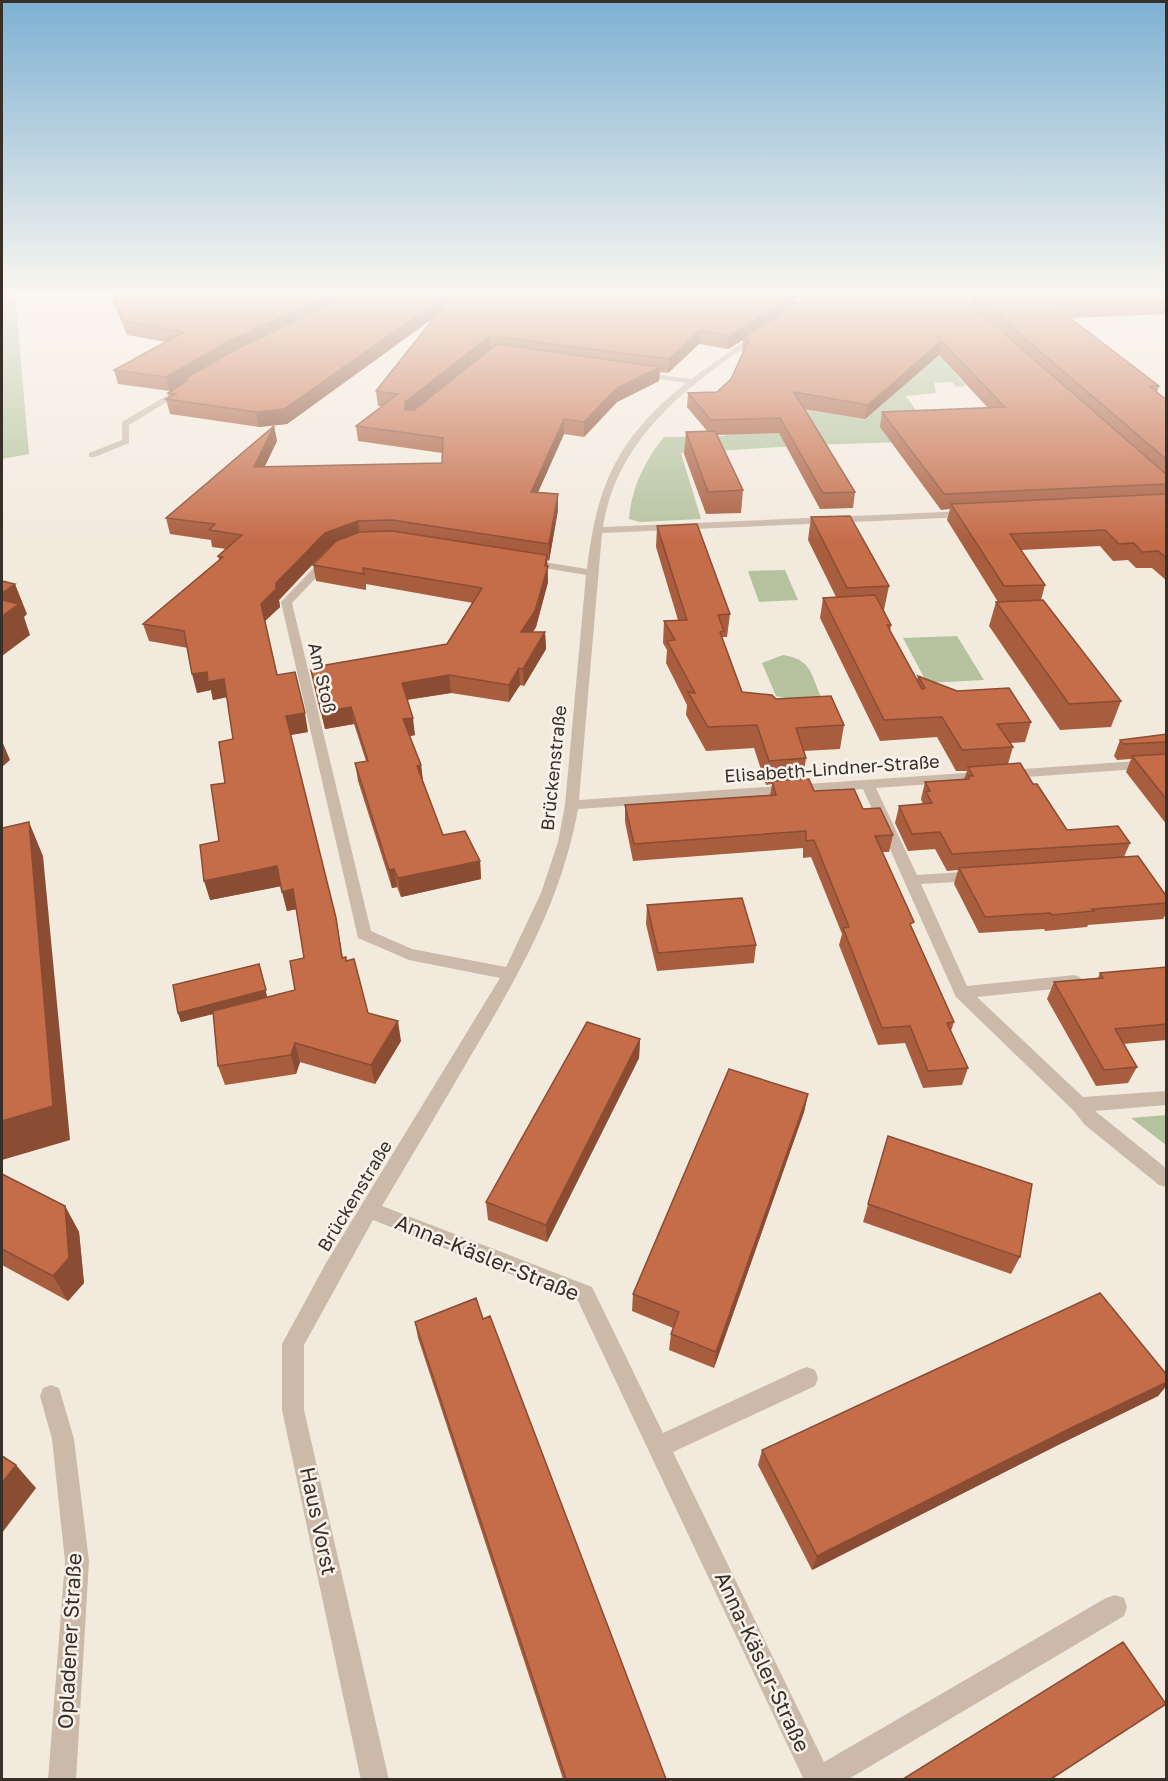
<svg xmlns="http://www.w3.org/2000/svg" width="1168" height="1781" font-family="'Golos Text',sans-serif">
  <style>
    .green { fill: #b4c29e }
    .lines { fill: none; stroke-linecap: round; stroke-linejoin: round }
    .street { fill: #cbbaaa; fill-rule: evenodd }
    .wall { fill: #a95d3f; fill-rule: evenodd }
    .shaded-wall { fill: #8a4c33 }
    .building { fill: #c56c49; stroke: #8a4c33; stroke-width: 1.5 }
    .labels { text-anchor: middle; stroke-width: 5; stroke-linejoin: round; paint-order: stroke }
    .street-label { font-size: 18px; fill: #382f29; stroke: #faf3eb }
    .near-street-label { font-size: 21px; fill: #382f29; stroke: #faf3eb }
  </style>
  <rect width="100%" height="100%" fill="#f3eade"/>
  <path class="green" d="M2,294H15L29,454L2,459Z
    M924,338L966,386L956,387L952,382L934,383L936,393L906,396L937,441L811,445L681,453L701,519L640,522L629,519C631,489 645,460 664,437L725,436L718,421Z
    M785,570L798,600L759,602L748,571Z
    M957,636L984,680L927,683L903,638Z
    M783,655C811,659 811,674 821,697L789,699L776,696L762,663Z
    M1166,1115V1145L1131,1118Z"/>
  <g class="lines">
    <path class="street" d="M756,333L763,335C750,346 734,354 721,364C664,405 614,455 603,527L966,511L971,514L966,517L602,533L579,800L1166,759V767L876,788L917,875L975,871L982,876L975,881L921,884L967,986L1074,975L1080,977L1082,981L1080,985L1074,987L977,997L1083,1097L1166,1091V1105L1095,1111L1166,1168V1187L1159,1185L1085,1125L1073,1110L956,997L863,789L578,809C561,903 518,976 470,1057C441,1107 411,1157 382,1206L592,1287L663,1433L799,1370L807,1367L815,1370L818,1378L815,1386L673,1452L824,1762L1106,1598L1115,1595L1124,1598L1127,1607L1124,1616L847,1780H804L578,1301L373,1220L304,1345V1410L389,1780H361L282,1410V1344L326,1263L500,978L409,960L358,938L281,602L324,557H332V561L292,603L371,931L412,949L506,967L541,893L558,842L565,805L586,575L526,565L521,562L526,559L587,569C597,483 618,438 686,383L641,376H638V372L691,379Z
      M183,386L190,388L129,425V443L95,457H89V453L122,440V422Z
      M51,1385L59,1388L74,1439L89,1561L76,1780H48L65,1561L52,1439L40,1396L43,1388Z"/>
  </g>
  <path class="wall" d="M110,294H1167V314L1069,318L1159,386L1157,393L1167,400V581L1152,568H1136L1128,560L1113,561L1100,546L1021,550L1045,585L1041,600L1121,701L1111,727L1060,730L989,626L996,602H998L947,520L950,509L941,510L880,427L882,412L988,408L939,355L865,419L804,409L855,492L853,508L820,509L779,433L717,435L743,490L741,513L706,514L684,454L686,432L707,431L687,407L688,393L717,392L731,379L743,352H742L743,340L728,349L699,344L668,373L660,372L659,381L617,402L584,437L564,434L538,492L558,494V510L549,561L547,560L548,582L536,627L533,632H545L546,649L524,686L520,685L509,702L451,693L407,700L415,735L410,736L421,765L423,781L443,835L480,861L481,879L401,897L397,887L392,888L358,781L355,763L366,761L354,724L325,729L311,670L447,644L473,603L366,584V590L316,581L313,565L327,549L279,600L280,607L265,621L277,675L308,732L291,735L336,918L343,958L346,961L368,1013L401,1041L375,1084L300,1062L296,1074L225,1085L218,1066L213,1014L181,1022L178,1013L268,997L295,990L304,958L296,909L287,911L281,886L210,900L219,841L225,783L233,739L227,697L213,700L211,690L197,693L188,648L149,641L143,624L219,560L218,556L226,549L212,547L211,540L170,534L166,518L274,426L277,441L264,467L442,463V453L358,441L356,426L382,406H378L376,391L435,317L287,424L259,427L170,414L166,399L169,398L168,393L170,391L118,384L114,370L166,342L127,335ZM972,297L970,303L964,298ZM796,298L802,299L805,298L796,304Z
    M811,517L889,586L884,610L891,625L890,632L917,680L918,676L1031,722L1025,742L1011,743L1013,747L1008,764L1033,784L1067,830L1130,843L1124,857L1167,897V912L1163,919L1088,925L1087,927L1045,931L1044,929L979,933L954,884L958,870L947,871L935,849L908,851L895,823L899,806L923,804L921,799L925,782L964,779L967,771H956L937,737L880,741L820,618L823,598L836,597L808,540Z
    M657,526L730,614L727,637H723V640L742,692L776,699L844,725L840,749L804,751L806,758L803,779L814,791L863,809L893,835L889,852H882L912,929L954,1022L951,1031L968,1068L962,1085L923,1088L905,1043L878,1045L839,945L842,934L811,857L803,858V848L633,861L625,822V805L770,795L772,784L766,785L754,748L706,751L686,715L687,705L666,663L667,650L663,643L664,621L678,620L656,547Z
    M1167,734V825L1126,772L1131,759L1117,760L1114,756L1120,740Z
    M647,905L756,945L754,963L657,971L646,924Z
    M1167,967V1040L1123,1044L1137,1067L1128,1083L1096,1086L1047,999L1054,982L1098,978L1100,973Z
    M640,1039L639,1058L547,1242L488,1220L486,1202Z
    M808,1094L804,1112L714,1368L669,1350L671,1334L673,1328L632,1311L633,1294Z
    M888,1136L1020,1257L1011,1274L863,1222Z
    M2,1174L65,1206L79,1232L84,1283L68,1301L2,1265Z
    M483,1319L666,1779H563L418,1338L415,1322Z
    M1167,1375V1385L1158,1396L1060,1444L812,1570L758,1465L762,1450Z"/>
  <path class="shaded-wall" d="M331,294H360L184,379L185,383L170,391L166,377L227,342Z
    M448,294H461V298L287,424L259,427L256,412Z
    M797,294L795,307L743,338V340L728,349L729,336Z
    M803,294H849L802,299Z
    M700,330L699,344L668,373L669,359Z
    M490,336L491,349L406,425L405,402Z
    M941,341L939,355L865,419L868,405Z
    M660,367L659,381L617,402L584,437V422L617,388Z
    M564,419V434L531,508V492Z
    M274,426L277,441L257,483L254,467Z
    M558,494V510L549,561V544Z
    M358,521L360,538L327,549L279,600L280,607L264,622L261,604L276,583L325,533Z
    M547,555L548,582L536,627L522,649L521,632L545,566Z
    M15,584L27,614L24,617L30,635L2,656V593Z
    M545,632L546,649L524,686L523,669Z
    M519,668L520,685L509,702V685Z
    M207,672L224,679L228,697L213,700L211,690L197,693L192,674Z
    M449,675L451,693L404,700L402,683Z
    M351,707L354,724L325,729L321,712Z
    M305,713L308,732L290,735L286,716Z
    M413,718L415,735L406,737L403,719Z
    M2,741L10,760L2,767Z
    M421,765L423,783L417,766Z
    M29,822L43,856L70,1140L2,1160V1121Z
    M480,861L481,879L401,897L398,878Z
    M277,866L282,886L210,900L204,881Z
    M394,869L397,887L392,888L389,870Z
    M293,889L298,909L287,911L282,892Z
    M259,964L268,1000L181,1022L178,1013Z
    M398,1021L401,1041L375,1084L371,1065Z
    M640,1039L639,1058L547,1242L546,1225Z
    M295,1043L300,1062L296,1074L291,1055Z
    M808,1094L804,1112L714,1368L716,1352Z
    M65,1206L79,1232L84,1283L68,1301L53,1276Z
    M1167,1382V1385L1158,1396L1060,1444L812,1570L817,1556L1071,1428Z
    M16,1465L36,1488L2,1533V1483Z
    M1166,1704L1052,1779H1051Z"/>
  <path class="building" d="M112,294H331L227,342L166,377L114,370L184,332L124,321Z
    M351,294H448L284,409L256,412L166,399L176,394L168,393L188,380L184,379L235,350Z
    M453,294H797L729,336L700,330L669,359L490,336L405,402V410H414L497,344L660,367L617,388L584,422L564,419L531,492L558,494L549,544L392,520L358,521L325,533L276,583V589L261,604L277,675L295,672L305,713L286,716L336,918L342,958L346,957V961L354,959L368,1013L398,1021L371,1065L295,1043L291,1055L218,1066L213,1011L295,990L290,961L304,958L293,889L282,892L277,866L204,881L200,845L219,841L211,785L225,783L219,742L233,739L224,679L208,682L207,672L192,674L184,631L143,624L223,557L218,556L242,535L209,530L215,524L166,518L274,426L254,467L442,463L443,438L356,426L398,394L376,391Z
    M812,294H959L1167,475V484L944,494L882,412L1005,407L941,341L868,405L794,392L855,492L823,493L780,418L711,420L688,393L717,392L731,379L749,340L743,338Z
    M973,294H1167V301L1053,305L1159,386H1149L1167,400V460Z
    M715,431L743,490L708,492L686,432Z
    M1167,494V558L1158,551L1142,552L1134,543L1119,544L1105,530L1010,534L1045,585L1004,586L951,504Z
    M850,516L889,586L847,588L811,517Z
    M697,524L730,614L718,615L724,631L720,632L742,692L772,695L776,699L831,696L844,725L796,728L806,758L769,761L757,725L708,727L688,692L695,693L667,641L675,640L664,621L687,620L657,526Z
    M392,531L547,555L545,566H548L535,611L521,632H545L523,669L519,668L509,685L449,675L402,683L413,718L403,719L421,765L417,766L443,835L465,831L480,861L398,878L394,869L389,870L355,763L368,761L351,707L321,712L311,670L324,668L326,665L447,644L482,588L363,568L364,574L313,565L336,541L360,532Z
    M2,581L15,584L2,593Z
    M875,595L891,625H887L922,689L925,688L918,676L957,691L1009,688L1031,722L997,724L1013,747L962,750L942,717L884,720L823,598Z
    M2,600L19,604L2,616Z
    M1043,600L1121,701L1069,704L996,602Z
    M1167,734V742L1123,744L1120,740Z
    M1167,754V800L1132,756Z
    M1020,763L1033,784H1037L1067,830L1118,826L1130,843L952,854L940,832L912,834L899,806L932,803L926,792L930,791L925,782L969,779L968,776H973L968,767Z
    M809,779L814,791L854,789L863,809L880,808L893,835L875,836L914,922L910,924L954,1022L947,1023L968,1068L928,1071L910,1026L882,1028L843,928L849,927L814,840L806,841V831L634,844L625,805L776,795L772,781Z
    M29,822L53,1106L2,1121V828Z
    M1138,856L1167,897V903L1092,909L1094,911L1052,915L1050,913L985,917L959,868Z
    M742,898L756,945L658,953L647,905Z
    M259,964L266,990L178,1013L173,985Z
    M1167,967V1024L1115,1029L1137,1067L1104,1070L1054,982L1103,978L1100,973Z
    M587,1022L640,1039L546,1225L486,1202Z
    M729,1069L808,1094L716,1352L671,1334L679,1312L633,1294Z
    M888,1136L1032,1184L1020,1257L868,1204Z
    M2,1174L65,1206L69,1258L53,1276L2,1249Z
    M1100,1293L1167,1375V1382L1071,1428L817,1556L762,1450Z
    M476,1298L483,1319L490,1316L666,1779H566L415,1322Z
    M2,1456L16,1465L2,1483Z
    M1123,1642L1166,1704L1051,1779H903Z"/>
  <linearGradient id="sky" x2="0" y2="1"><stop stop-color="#7db1d2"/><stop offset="0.54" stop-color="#faf6f0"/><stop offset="1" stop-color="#faf6f0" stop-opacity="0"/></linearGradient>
  <rect width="1168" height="543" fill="url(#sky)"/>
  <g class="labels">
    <g class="street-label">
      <text transform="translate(322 678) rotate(77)" y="6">Am Stoß</text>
      <text transform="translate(554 768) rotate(-84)" y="6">Brückenstraße</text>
      <text transform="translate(832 769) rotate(-4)" y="6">Elisabeth-Lindner-Straße</text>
      <text transform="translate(355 1196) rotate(-59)" y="6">Brückenstraße</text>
    </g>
    <g class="near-street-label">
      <text transform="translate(487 1258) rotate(22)" y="7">Anna-Käsler-Straße</text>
      <text transform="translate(318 1521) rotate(78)" y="7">Haus Vorst</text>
      <text transform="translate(70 1641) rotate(-87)" y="7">Opladener Straße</text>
      <text transform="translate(762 1662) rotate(65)" y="7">Anna-Käsler-Straße</text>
    </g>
  </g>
  <rect width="1168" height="1781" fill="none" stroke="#382f29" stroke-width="6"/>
</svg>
